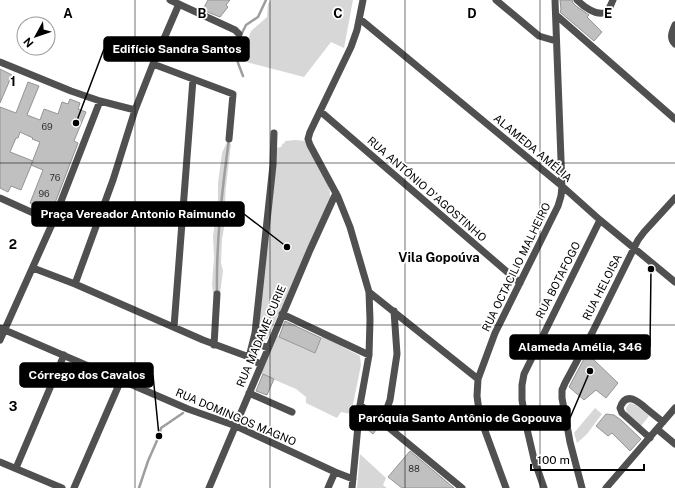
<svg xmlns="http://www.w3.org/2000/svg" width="675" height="488" font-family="'Public Sans',sans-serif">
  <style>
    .green { fill: #d7d7d7 }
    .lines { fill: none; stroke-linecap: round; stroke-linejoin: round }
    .stream { stroke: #9e9e9e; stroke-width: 2.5 }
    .building { fill: #c0c0c0; stroke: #949494 }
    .minor { stroke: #505050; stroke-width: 7 }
    .grid { fill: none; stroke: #000; stroke-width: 1; stroke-opacity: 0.55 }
    .labels { text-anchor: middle; stroke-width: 3.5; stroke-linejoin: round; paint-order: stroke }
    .number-label { font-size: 9px; fill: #303030 }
    .street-label { font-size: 11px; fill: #000; stroke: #fff }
    .quarter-label { font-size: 13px; font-weight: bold; fill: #000; stroke: #fff }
    .grid-label { font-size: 13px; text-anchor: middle; font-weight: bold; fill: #000; stroke: #fff; stroke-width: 3.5; stroke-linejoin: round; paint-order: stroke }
    .leader { fill: none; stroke: #000; stroke-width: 1.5 }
    .callout-dot { fill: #000; stroke: #fff; stroke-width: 1.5 }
    .callout { fill: #000; stroke: #000; stroke-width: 1.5 }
    .callout-label { font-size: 12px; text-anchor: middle; font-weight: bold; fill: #fff }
  </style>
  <rect width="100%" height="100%" fill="#fff"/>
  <path class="green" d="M271,0H353L344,48L331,42L304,77L246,62L244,50L251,31L267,17L268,4Z
    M296,140L305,141L328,185L330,192V199L268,338L262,341L258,338L276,148L281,147L283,143L284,144L285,141Z
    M227,142L231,144L226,186L224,219V228L222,239L221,263L223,271L220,294L213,293L212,284L214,259L213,236L218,200V183L222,153Z
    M274,334L302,348L315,353L322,336L360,356L361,365L351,414L341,412L337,418L306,403V397L296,389L261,374Z
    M630,403L636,405L649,416L641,426L627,415L626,408Z
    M595,408L602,414L587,434L577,443L574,433Z
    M360,454L386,478L383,485L387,488H357Z"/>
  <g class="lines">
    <path class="stream" d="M243,76L238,63L235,47L246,25L258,17L266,0
      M217,294C216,242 222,191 229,139
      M139,488L148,461L159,436L161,428L183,413"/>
  </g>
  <path class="building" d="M208,0H230L226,5L228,7L220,17L205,11L203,9Z
    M560,0H572L573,3L576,6L589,15L587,17L602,32L594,41L560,12L561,9Z
    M0,69L12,75L0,103Z
    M28,82L39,86L27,115L40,120L44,109L58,114L62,102L68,104L70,99L80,103L78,109L86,112L74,141L78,143L52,211L48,212L30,203L43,170L31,165L40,142L32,139L33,138L20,132L18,138H16L10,152L33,161L21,190L11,186L8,192L0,188V107L16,113Z
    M285,321L321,338L315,353L279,337Z
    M586,355L593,359L618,383L606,398L596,390L584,400L569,387Z
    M263,374L274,379L267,395L256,391Z
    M606,414L614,415L621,420L641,439L630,451L612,433L608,436L596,426Z
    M368,418L379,426L373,434L363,426V424Z
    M410,451L454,488H402L388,477Z"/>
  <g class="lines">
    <path class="minor" d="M170,0L235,30L239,34
      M496,0L539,36L556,41
      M577,0C583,6 597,17 606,12C610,9 611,4 613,0
      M556,15L675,119
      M360,19L562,186L600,220L675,282
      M675,25C672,32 669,38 675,44
      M0,62L71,91L100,101L135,110
      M153,64L233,94L229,139
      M320,111L520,283
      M0,198L53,222
      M33,268L75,284L203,340L249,357L261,365
      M75,284L113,180L135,110L153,64L179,4
      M369,292L478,379
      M282,314L369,355
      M174,327L193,79
      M0,328L188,409L236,426L335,472L353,479
      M0,340L53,222L100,101
      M254,342L268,348
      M214,345L217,294
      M249,357L255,333L273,165L274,133
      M249,393L292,412
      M360,405L382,422L462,488
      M382,422L390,400L397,354L394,311
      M657,429L675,444
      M650,438L622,413L620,408C626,390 639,402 648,410C653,414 658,418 663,422
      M0,462L62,488
      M16,468L64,355
      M74,488L121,380
      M209,488L310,250L336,193
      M328,488L335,472
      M352,488L360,405L369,355L370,320L369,292L350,227L338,197L310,145L308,139L310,132L351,47L357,30L363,0
      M506,488L484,428L479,411L477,396L478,379L495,333L558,206L561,196L562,186L555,0
      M544,488L534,459L527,429L522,400V385L524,374L600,220
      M582,488L570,442L562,398V390L565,383L592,333L638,240L644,232L675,198
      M606,488L675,408"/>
  </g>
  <path class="grid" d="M135,0V488M270,0V488M405,0V488M540,0V488M0,163H675M0,325H675"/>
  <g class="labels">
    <g class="number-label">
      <text x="47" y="130">69</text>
      <text x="55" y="181">76</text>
      <text x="44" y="197">96</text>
      <text x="414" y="472">88</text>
    </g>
    <g class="street-label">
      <text transform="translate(533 148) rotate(40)" y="4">ALAMEDA AMÉLIA</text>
      <text transform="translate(427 189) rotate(41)" y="4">RUA ANTÔNIO D'AGOSTINHO</text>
      <text transform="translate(516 267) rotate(-64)" y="4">RUA OCTACILIO MALHEIRO</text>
      <text transform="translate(558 280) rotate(-63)" y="4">RUA BOTAFOGO</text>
      <text transform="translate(602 287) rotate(-63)" y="4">RUA HELOISA</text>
      <text transform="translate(261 336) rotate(-67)" y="4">RUA MADAME CURIE</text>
      <text transform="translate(236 417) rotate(23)" y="4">RUA DOMINGOS MAGNO</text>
    </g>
    <g class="quarter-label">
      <text x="439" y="262">Vila Gopoúva</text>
    </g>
  </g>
  <g class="grid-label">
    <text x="68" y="18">A</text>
    <text x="202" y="18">B</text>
    <text x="338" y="18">C</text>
    <text x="472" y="18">D</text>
    <text x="608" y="18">E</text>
    <text x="13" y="86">1</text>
    <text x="13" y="249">2</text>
    <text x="13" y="411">3</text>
  </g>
  <path class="leader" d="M76 123L104 49M287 247L244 214M651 269L650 347M159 436L153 375M590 371L570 418"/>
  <g class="callout-dot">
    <circle cx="76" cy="123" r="4"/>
    <circle cx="287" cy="247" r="4"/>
    <circle cx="651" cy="269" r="4"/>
    <circle cx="159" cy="436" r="4"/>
    <circle cx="590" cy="371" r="4"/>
  </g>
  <g class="callout">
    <rect x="104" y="37" width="145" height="24" rx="4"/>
    <rect x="32" y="202" width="212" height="24" rx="4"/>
    <rect x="510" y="335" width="140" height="24" rx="4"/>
    <rect x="20" y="363" width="133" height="24" rx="4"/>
    <rect x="350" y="406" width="220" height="24" rx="4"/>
  </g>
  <g class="callout-label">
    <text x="177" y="53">Edifício Sandra Santos</text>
    <text x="138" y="218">Praça Vereador Antonio Raimundo</text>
    <text x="580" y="351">Alameda Amélia, 346</text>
    <text x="87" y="379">Córrego dos Cavalos</text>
    <text x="460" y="422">Paróquia Santo Antônio de Gopouva</text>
  </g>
  <g transform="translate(36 36) rotate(230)"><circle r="19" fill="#ffffff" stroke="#999999"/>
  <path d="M0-3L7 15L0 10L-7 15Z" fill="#000000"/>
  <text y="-6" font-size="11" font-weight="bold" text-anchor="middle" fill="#000000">N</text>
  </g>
  <path d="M531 464v6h113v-6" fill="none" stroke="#000000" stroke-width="2"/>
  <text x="537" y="464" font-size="12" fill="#000000" stroke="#ffffff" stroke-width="3" paint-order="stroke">100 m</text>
</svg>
